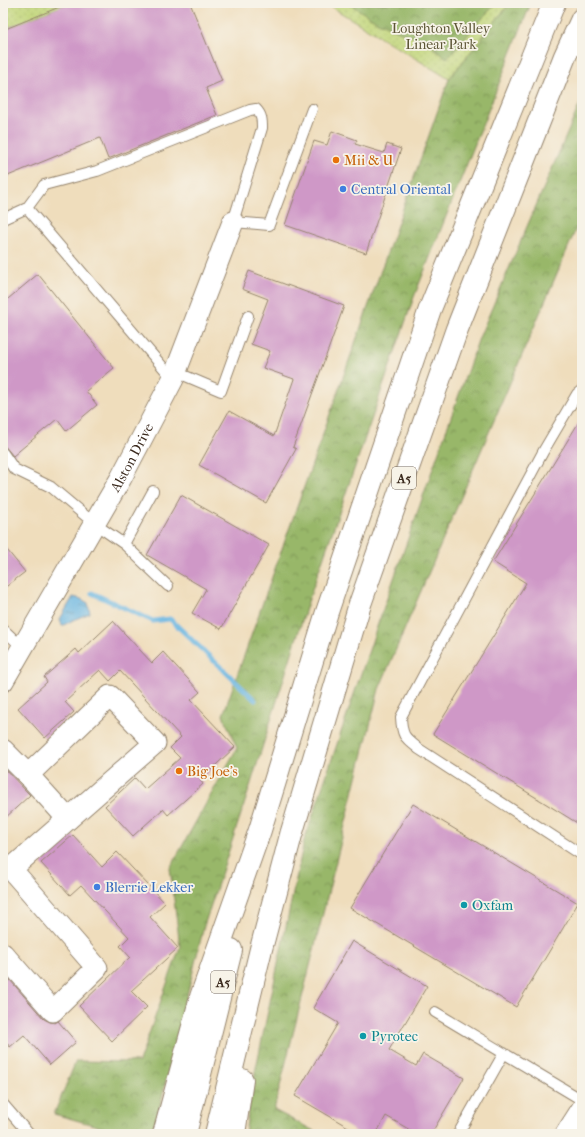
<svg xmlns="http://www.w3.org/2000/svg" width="585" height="1137" font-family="'IM FELL French Canon',serif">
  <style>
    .grass { fill: url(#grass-dots); stroke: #7e804c }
    .forest { fill: url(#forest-crowns); stroke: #6a7044 }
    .water { fill: url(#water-ripples); stroke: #527080 }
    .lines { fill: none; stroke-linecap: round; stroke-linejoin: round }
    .stream { stroke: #69b6e2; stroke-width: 5 }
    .building { fill: #cf98c7 }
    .service-casing { stroke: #95846d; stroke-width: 12 }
    .minor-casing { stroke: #95846d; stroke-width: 23 }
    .trunk-casing { stroke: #95846d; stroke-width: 24 }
    .service { stroke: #fff; stroke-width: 10 }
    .minor { stroke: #fff; stroke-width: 21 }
    .trunk { stroke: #fff; stroke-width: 22 }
    .food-dot { fill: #e8710a; stroke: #f7f3e8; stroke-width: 1.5 }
    .shop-dot { fill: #3f7fe0; stroke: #f7f3e8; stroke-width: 1.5 }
    .culture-dot { fill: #0f9aa8; stroke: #f7f3e8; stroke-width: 1.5 }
    .labels { text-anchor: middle; stroke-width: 3.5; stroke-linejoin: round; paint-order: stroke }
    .shield { fill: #f7f3e8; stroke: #73665b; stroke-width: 1 }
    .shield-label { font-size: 13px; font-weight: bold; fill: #3b2a1e }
    .park-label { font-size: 14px; fill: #5c5535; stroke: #f7f3e8 }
    .food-label { font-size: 14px; fill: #c56008; stroke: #f7f3e8; text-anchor: start }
    .shop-label { font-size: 14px; fill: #366cbe; stroke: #f7f3e8; text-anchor: start }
    .street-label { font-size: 14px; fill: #3b2a1e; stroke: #f7f3e8 }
    .culture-label { font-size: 14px; fill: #0d838f; stroke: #f7f3e8; text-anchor: start }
  </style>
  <defs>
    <pattern id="grass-dots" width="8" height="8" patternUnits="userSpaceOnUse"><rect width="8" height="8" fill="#c1d679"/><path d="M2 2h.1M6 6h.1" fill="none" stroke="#a7b868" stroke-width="1.8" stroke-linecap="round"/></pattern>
    <pattern id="forest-crowns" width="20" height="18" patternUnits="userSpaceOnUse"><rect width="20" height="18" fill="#98b769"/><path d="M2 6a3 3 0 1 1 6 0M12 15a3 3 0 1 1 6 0" fill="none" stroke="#7d9556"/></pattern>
    <pattern id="water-ripples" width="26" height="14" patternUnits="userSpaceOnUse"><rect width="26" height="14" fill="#69b6e2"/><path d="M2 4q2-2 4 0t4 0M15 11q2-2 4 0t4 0" fill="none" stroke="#5894b7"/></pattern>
  </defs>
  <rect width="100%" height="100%" fill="#f7f3e8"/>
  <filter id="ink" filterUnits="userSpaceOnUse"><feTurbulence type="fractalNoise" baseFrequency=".025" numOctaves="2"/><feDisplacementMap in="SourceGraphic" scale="8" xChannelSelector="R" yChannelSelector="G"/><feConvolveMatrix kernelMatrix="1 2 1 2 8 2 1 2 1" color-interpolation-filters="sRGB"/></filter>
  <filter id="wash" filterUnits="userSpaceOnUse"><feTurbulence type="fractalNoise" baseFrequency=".012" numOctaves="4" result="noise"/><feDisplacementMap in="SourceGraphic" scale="16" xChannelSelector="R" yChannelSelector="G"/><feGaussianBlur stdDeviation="0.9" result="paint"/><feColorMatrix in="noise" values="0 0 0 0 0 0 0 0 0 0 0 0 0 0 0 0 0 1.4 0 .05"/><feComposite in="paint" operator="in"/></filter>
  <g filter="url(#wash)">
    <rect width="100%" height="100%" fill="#efddbc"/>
    <path class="grass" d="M3,3H69L3,30Z
      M325,3H510L449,79Z"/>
    <path class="forest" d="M348,3H496L447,58L427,43L378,22Z
      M510,3H531L414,297L308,602L247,796L204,926L153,1134H132L115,1131L54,1114L76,1061L139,1062L180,947L170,868L237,748L223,715L449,79Z
      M582,99V215L379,689L274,1110L320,1134H245L253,1082L304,841L381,615L479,338Z"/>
    <path class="water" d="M73,597L81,599L88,603L90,613L73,620L62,626L60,619Z"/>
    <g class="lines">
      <path class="stream" d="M92,593L153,621L170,619L255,700"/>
    </g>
    <g id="blocks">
      <path class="building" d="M69,3H190L222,81L206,88L217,115L108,159L100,138L3,178V30Z
        M332,131L357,140L355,144L384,153L387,144L401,149L366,253L285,225L314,141L327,145Z
        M249,271L344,306L293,447L296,449L266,503L199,465L229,411L274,436L294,379L263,368L270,351L251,344L268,299L242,289Z
        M38,274L114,368L86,391L97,405L66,431L57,419L13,456L3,444V303Z
        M582,417V826L433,734L526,583L493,562Z
        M181,495L269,545L221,629L192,613L206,589L147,555Z
        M3,545L25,572L3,589Z
        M113,621L152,663L163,652L200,692L191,700L235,747L200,780L203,784L168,815L163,809L133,836L105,806L135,778L145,789L180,758L170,748L181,737L120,671L110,681L100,670L65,702L74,712L45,738L18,708L47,682L44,677L76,649L79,653Z
        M3,767L30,795L3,820Z
        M413,804L578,903L516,1007L350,908Z
        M73,835L102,867L117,852L165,903L150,917L178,948L131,991L147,1007L112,1041L79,1006L130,957L120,946L129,937L81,885L70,895L41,863Z
        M352,941L427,986L389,1050L416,1066L423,1054L464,1078L431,1134H417L386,1116L376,1134H360L295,1096L338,1023L313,1008Z
        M3,972L44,1019L50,1022L55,1023L58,1021L76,1042L50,1065L24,1035L10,1047L3,1038Z"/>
    </g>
  </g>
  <g filter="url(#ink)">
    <use href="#blocks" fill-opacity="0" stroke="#95846d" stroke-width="1"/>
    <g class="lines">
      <defs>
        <path id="service" d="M3,219L27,208
          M176,372L221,391L248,316
          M173,379L27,208L44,185L97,171L250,110L256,109C262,115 262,121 262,128L233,222L269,225L312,109
          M582,390L577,394L544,450L401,717C402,736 404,737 419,749L582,855
          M3,453L14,469L51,487L95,524L124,544L168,586
          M124,544L153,491
          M3,629L23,648
          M435,1012L582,1100
          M3,1104L29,1134
          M458,1134L504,1053"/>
        <g id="minor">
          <path id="s1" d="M3,681L121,478L173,379L233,222"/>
          <path d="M3,750L28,775L110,696L155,743L11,869L97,968L53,1011L3,954"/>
          <path d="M28,775L68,819"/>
          <path d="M566,1134L582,1109"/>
        </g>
        <path id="trunk" d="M164,1134L201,997L260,830L327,612L430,309L554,3
          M185,1134L231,950
          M216,1134L261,949L291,835L360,604L457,329L565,56L582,19
          M234,1134L242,1080"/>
      </defs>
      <use href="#service" class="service-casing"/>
      <use href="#minor" class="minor-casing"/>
      <use href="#trunk" class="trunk-casing"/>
      <use href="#service" class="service"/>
      <use href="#minor" class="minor"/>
      <use href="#trunk" class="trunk"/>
    </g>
  </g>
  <g class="food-dot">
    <circle cx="336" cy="160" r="4"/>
    <circle cx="179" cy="771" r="4"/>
  </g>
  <g class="shop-dot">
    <circle cx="343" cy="189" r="4"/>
    <circle cx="97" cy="887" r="4"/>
  </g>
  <g class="culture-dot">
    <circle cx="464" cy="905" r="4"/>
    <circle cx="363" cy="1036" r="4"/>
  </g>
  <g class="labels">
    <g class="shield">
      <rect x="392" y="467" width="24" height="22" rx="3"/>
      <rect x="211" y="971" width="24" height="22" rx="3"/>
    </g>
    <g class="shield-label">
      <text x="404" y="483">A5</text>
      <text x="223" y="987">A5</text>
    </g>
    <g class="park-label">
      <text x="441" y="33">Loughton Valley<tspan x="441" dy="16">Linear Park</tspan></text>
    </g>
    <g class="food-label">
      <text x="344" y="165">Mii &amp; U</text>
      <text x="187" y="776">Big Joe's</text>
    </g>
    <g class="shop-label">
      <text x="351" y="194">Central Oriental</text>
      <text x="105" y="892">Blerrie Lekker</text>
    </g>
    <g class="street-label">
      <text dy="5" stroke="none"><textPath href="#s1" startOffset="258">Alston Drive</textPath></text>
    </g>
    <g class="culture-label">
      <text x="472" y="910">Oxfam</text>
      <text x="371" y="1041">Pyrotec</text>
    </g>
  </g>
  <rect width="585" height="1137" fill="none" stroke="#f7f3e8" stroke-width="16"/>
</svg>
